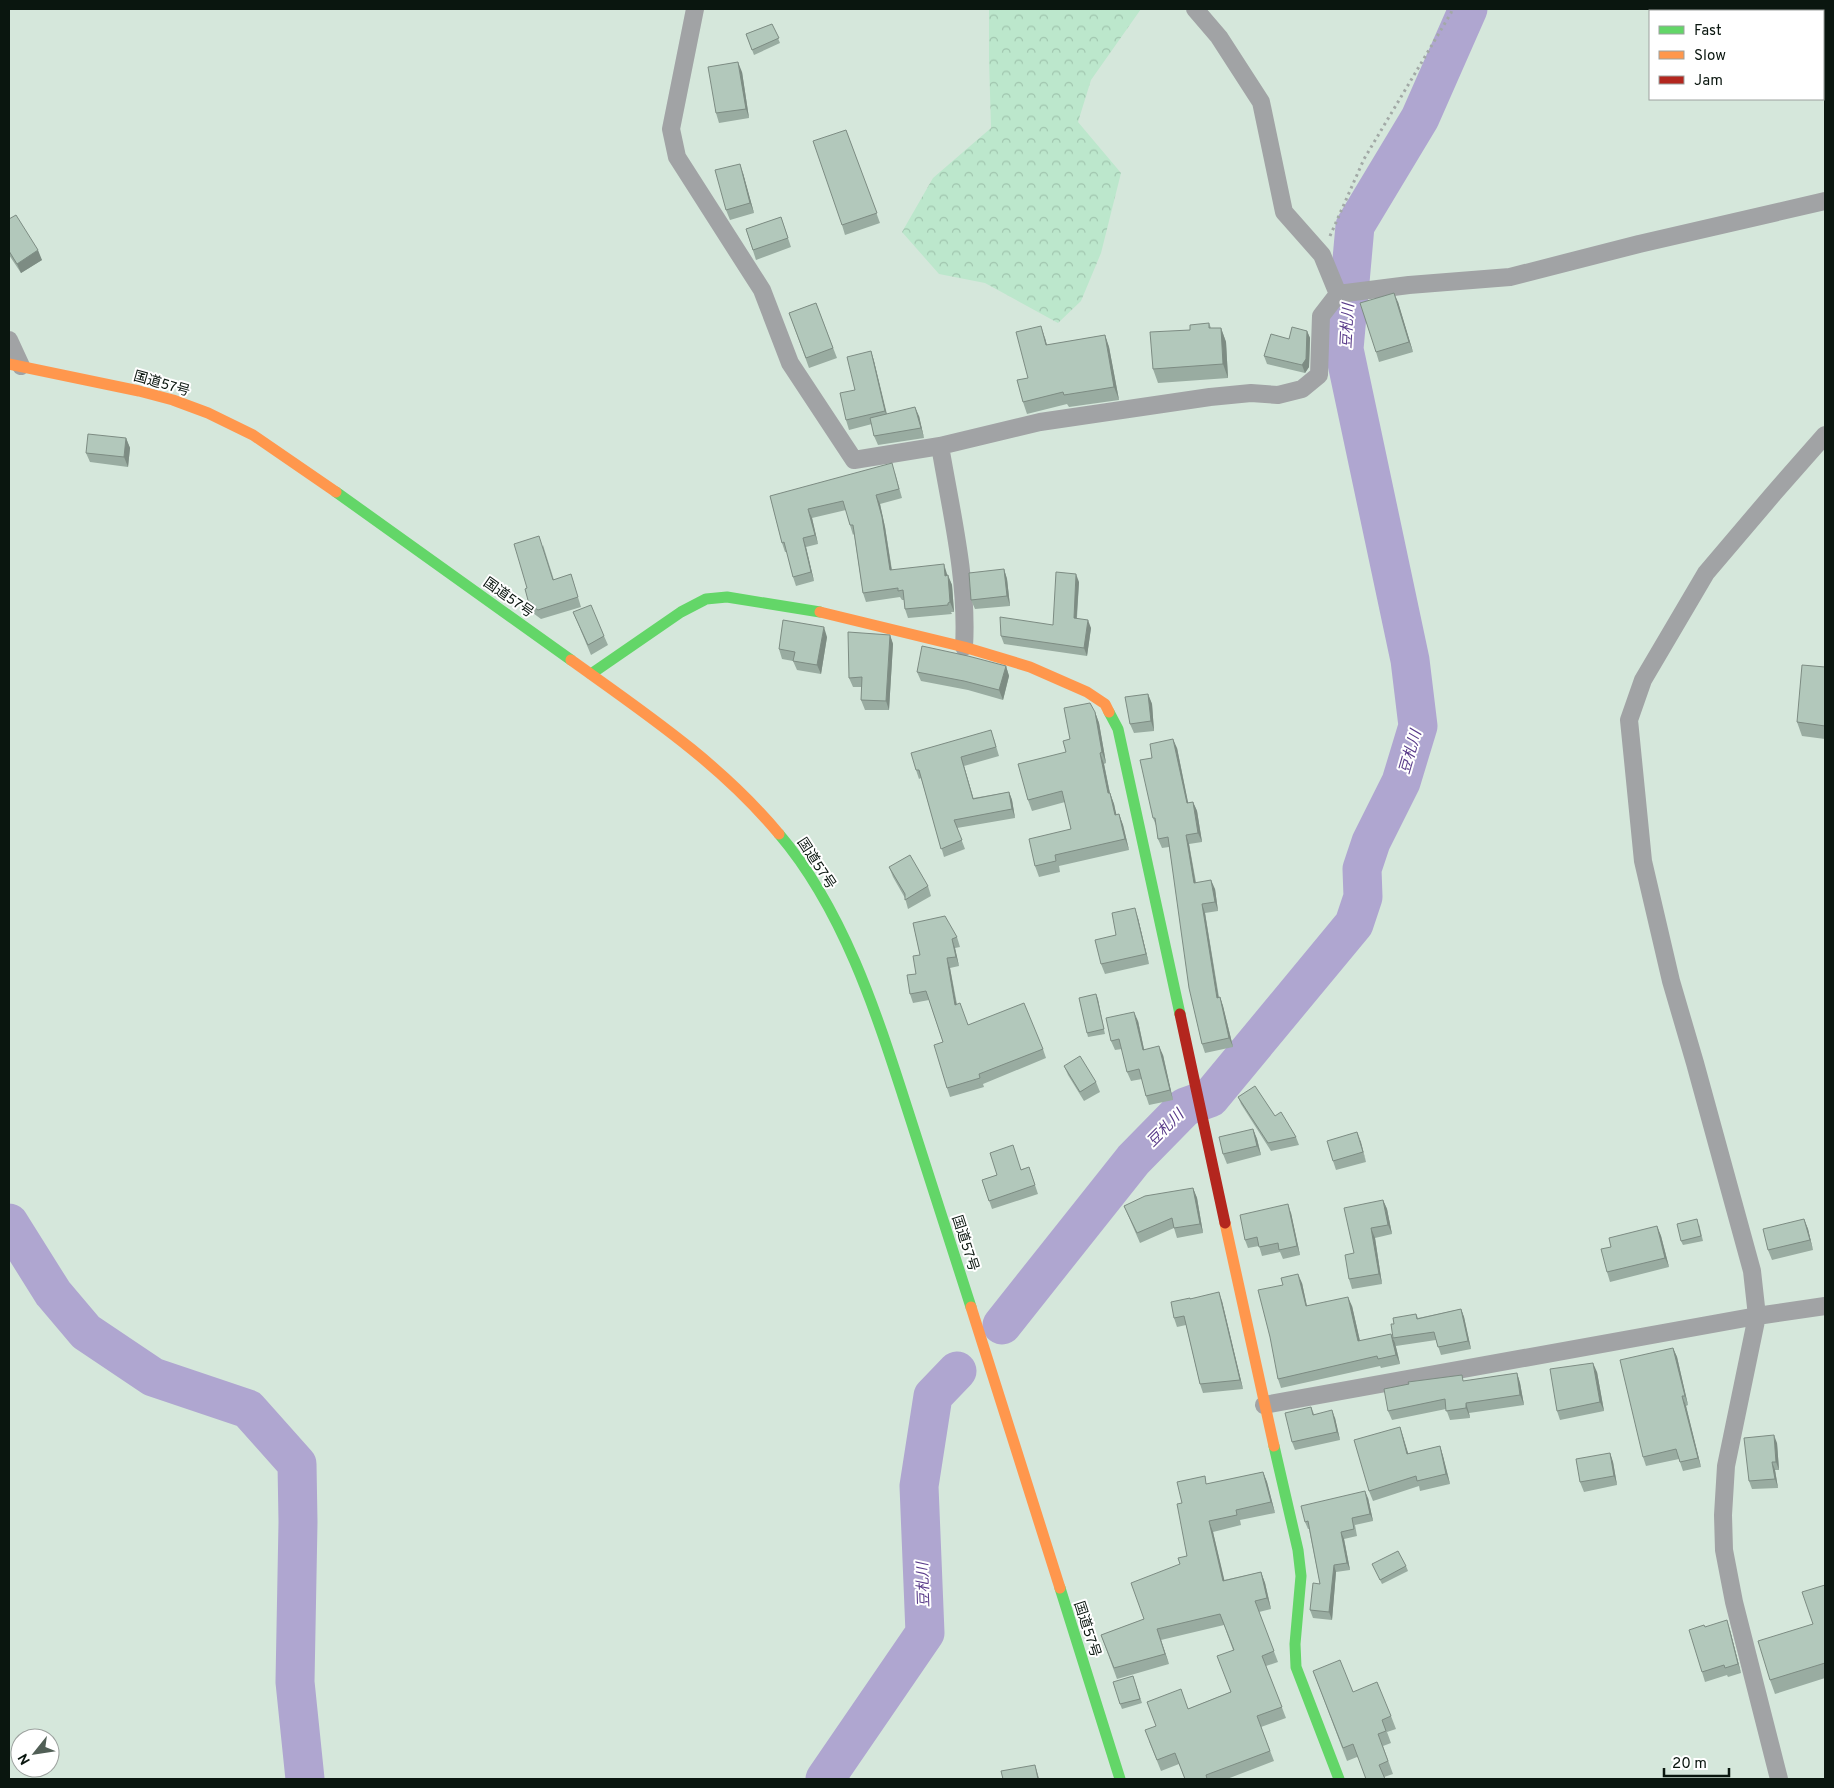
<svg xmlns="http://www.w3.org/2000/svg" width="1834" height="1788" font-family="Overpass,'Noto Sans JP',sans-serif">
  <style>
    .forest { fill: url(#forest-crowns) }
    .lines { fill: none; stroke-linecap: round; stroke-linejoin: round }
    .river { stroke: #afa6d0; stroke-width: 39 }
    .path { stroke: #a2a9a6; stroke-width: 3; stroke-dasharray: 2.5 4; stroke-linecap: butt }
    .street { stroke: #a1a3a5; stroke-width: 18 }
    .fast { stroke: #63d668; stroke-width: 11 }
    .slow { stroke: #ff974d; stroke-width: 11 }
    .jam { stroke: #b3261e; stroke-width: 11 }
    .wall { fill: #99aca1 }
    .shaded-wall { fill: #7d8c83 }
    .building { fill: #b2c8bb; stroke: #7d8c83 }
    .labels { text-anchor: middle; stroke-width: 4; stroke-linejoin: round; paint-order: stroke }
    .street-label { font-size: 14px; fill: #0a160f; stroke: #fff }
    .water-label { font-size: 15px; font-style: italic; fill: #583a89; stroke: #fff }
  </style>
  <defs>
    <pattern id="forest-crowns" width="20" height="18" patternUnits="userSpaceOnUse" patternTransform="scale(1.25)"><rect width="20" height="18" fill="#bce7cc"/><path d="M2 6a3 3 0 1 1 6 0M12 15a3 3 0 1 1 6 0" fill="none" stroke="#a0c5ae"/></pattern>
  </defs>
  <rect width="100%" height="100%" fill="#d5e7db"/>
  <path class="forest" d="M989,9H1141L1091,80L1078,122L1121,173L1101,253L1081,301L1058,323L985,283L939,274L902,232L933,178L991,128L989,59Z"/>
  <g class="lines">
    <path class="river" d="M9,1223L53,1293L86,1332L153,1377L248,1409L297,1464L298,1522L295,1682L305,1779
      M1002,1325L1133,1160L1185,1107L1210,1098L1354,924L1363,897L1362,869L1371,842L1401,782L1418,726L1410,660L1344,349L1355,226L1420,118L1468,9
      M825,1779L925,1633L919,1486L933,1396L957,1371"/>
    <path class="path" d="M1330,236L1364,159L1451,13L1452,9"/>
    <path class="street" d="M695,9L671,129L677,157L762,290L790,363L854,460L940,446L1040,422L1210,397L1251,393L1278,395L1302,389L1319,375L1321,316L1338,294L1409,285L1510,277L1639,244L1825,201
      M1195,9L1219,37L1261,102L1284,212L1322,255L1338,294
      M9,340L21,366
      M940,446C951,511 968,580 964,647
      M1264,1405L1757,1316L1825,1306
      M1779,1779L1734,1602L1724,1550L1723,1515L1726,1466L1757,1316L1752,1271L1695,1063L1671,981L1643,861L1629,720L1643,680L1706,573L1774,493L1825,435"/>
    <path class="fast" d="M336,492L571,660
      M591,674L681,612L706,599L727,597L820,612
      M1109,712L1118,729L1180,1014
      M779,834C844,910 877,1015 907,1108C929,1175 950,1241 971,1307
      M1274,1446L1298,1550L1301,1576L1295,1644L1296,1667L1339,1779
      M1060,1588L1120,1779"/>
    <path class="slow" d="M9,364L139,391L173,400L208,413L253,435L336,492
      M820,612L964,647L1030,667L1087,692L1105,704L1109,712
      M571,660C645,713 721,764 779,834
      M1225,1223L1274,1446
      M971,1307L1060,1588"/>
    <path class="jam" d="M1180,1014L1225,1223"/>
  </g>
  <path class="wall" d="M772,24L780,43L754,55L746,34Z
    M742,72L749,118L719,123L716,113Z
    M846,130L880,223L845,235L842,225Z
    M743,173L754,213L730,220L726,210Z
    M781,217L791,247L756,260L746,229Z
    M9,219L42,260L21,273L9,255Z
    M1398,302L1413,352L1379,362L1376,352Z
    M816,303L837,358L809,368L789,313Z
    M1209,323L1211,328H1221L1226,342L1228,378L1158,383L1153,369L1190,330Z
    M1307,331L1310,338L1309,367L1305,373L1267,364L1264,356L1289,339Z
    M1105,335L1109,347L1119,400L1069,407L1067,404L1027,414L1023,402L1028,378L1045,338L1047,345Z
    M871,351L874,361L887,414L919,416L924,438L878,445L874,436L872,424L849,430L846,420L855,390Z
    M126,438L130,448L128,467L90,462L86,453Z
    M895,473L902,498L880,504L885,527L892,570L947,574L952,585L954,612H951L952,614L908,618L905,609L904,600H902L900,597L866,602L863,593L854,534L853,535L850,525L846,510L812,518L818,544L806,547L814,581L796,586L793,577L787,552H785L782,543L770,496Z
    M543,545L554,580L571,574L581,607L541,619L533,613L525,589L527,588Z
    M1004,569L1007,579L1010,606L975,609L971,600Z
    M1079,582L1077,618L1091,628L1087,656L1004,644L1001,636L1053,625Z
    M573,612L604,636L608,645L591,655Z
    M890,635L893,644L889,710H865L861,700L862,687H853L849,678Z
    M827,637L821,674L797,670L793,661L782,659L779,649Z
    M1006,666L1009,676L1003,700L968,690L921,681L917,672Z
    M1825,667V739L1802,736L1797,722Z
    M1148,694L1152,704L1154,731L1134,733L1130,724Z
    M1095,712L1099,723L1106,763L1104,764L1110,793L1114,804L1116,815L1119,814L1123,825L1129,850L1059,866L1060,872L1039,877L1035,866L1071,829L1065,802L1032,811L1028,800L1066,752L1070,739Z
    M994,739L999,756L964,766L973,798L1009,792L1012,800L1015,818L957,828L965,849L944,857L921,778L919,779L916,770Z
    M1177,748L1188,803L1193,802L1197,811L1202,842L1189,844L1196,882L1215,889L1218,911L1205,913L1219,997H1220L1223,1006L1233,1047L1205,1053L1202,1044L1169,847L1162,848L1158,839L1157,828L1153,818L1152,758Z
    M889,867L928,886L931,896L908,909L905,898L893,877Z
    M1138,918L1149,964L1105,974L1101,964L1116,935Z
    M913,923L957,937L960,947L955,948L959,966L950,968L957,1004L968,1025L1043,1049L1046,1058L983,1084L984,1087L950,1097L947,1088L943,1042L929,1000L913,1003L910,994L916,974L920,955Z
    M1096,994L1105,1034L1088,1037L1087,1033Z
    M1138,1021L1144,1049L1163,1055L1173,1100L1149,1105L1146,1096L1142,1079L1131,1081L1127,1072L1122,1049L1115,1050L1111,1041Z
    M1064,1066L1096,1082L1100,1092L1084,1101L1068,1075Z
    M1238,1097L1275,1116L1296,1137L1299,1145L1271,1151L1241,1104Z
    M1253,1129L1257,1139L1261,1155L1227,1164L1223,1154Z
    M1357,1132L1366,1162L1336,1170L1333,1161Z
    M1029,1167L1038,1194L992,1209L982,1180L997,1175L1022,1169Z
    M1193,1188L1197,1198L1203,1233L1177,1238L1174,1228L1140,1243L1124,1206Z
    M1383,1200L1387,1209L1392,1234L1375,1238L1382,1284L1352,1289L1349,1279L1354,1253Z
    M1291,1213L1300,1255L1283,1259L1280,1252L1262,1256L1259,1246L1248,1248L1245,1240Z
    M1804,1219L1808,1229L1813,1250L1772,1260L1768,1250Z
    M1699,1224L1703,1241L1683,1245L1681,1241Z
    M1657,1226L1661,1236L1669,1267L1610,1282L1607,1272L1611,1247Z
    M1302,1283L1307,1306H1352L1360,1341L1391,1334L1395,1343L1400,1364L1381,1368L1380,1366L1281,1388L1278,1379Z
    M1191,1299L1222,1301L1243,1389L1203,1393L1200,1384L1186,1325L1177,1327L1174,1318Z
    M1461,1309L1464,1317L1471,1349L1441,1355L1436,1340L1396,1346L1393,1338L1394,1324L1416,1314L1418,1318Z
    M1673,1348L1677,1357L1688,1405L1686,1406L1701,1467L1683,1471L1679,1459L1646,1466L1643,1457Z
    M1597,1372L1604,1411L1560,1420L1557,1411Z
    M1517,1373L1520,1383L1524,1405L1469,1413L1470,1418L1450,1420L1446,1409L1392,1420L1388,1411L1464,1381Z
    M1311,1407L1314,1414L1335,1418L1340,1440L1295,1450L1292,1442Z
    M1400,1427L1408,1454L1440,1446L1443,1456L1450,1484L1420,1491L1419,1486L1373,1501L1369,1491Z
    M1777,1443L1779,1470H1775L1778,1488L1752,1489L1749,1481Z
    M1610,1453L1613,1462L1617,1485L1584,1492L1580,1482Z
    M1263,1472L1267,1482L1275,1513L1240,1520L1241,1525L1213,1532L1224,1580L1261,1572L1265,1583L1271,1609L1259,1612L1278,1662L1266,1666L1286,1718L1261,1727L1274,1761L1227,1779H1185L1179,1764L1161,1771L1149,1741L1156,1726L1188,1709L1230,1692L1233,1650L1224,1625L1161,1640L1169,1664L1117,1679L1101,1635L1144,1619L1180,1564L1187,1556L1182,1503L1208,1484Z
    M1368,1498L1373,1521L1355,1525L1357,1536L1344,1539L1350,1570L1336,1572L1332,1620L1313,1618L1310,1610L1320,1584L1309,1529H1308L1305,1522Z
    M1372,1564L1406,1566L1408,1571L1382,1584Z
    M1825,1585V1678L1775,1694L1770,1680L1813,1624Z
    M1705,1627L1730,1630L1741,1673L1728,1677L1727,1675L1705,1682L1702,1672Z
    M1313,1671L1353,1692L1391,1716L1396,1729L1387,1732L1391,1743L1383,1746L1393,1774L1384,1777L1357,1757L1347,1761Z
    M1133,1676L1142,1703L1122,1709L1120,1704Z"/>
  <path class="shaded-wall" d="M738,62L742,72L749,118L746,109Z
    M740,164L743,173L754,213L750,203Z
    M38,250L42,260L21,273L17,264Z
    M1394,293L1398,302L1413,352L1409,342Z
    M1041,326L1045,338L1050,357L1046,345Z
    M1221,328L1226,342L1228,378L1223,364Z
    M1307,331L1310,338L1309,367L1305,373L1302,365Z
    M1105,335L1109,347L1119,400L1114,387Z
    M871,351L874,361L888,420L885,411Z
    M915,407L919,416L924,438L921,428Z
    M126,438L130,448L128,467L124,457Z
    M876,495L880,504L885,527L893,579L890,570Z
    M808,509L812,518L818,544L815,535Z
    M803,538L806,547L814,581L811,572Z
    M944,564L947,574L948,585L945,576Z
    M1004,569L1007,579L1010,606L1007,596Z
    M1076,574L1079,582L1076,626L1074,618Z
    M948,575L952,585L954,612L950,602Z
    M1088,620L1091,628L1087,656L1084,648Z
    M824,627L827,637L821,674L817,665Z
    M890,635L893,644L889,710L886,701Z
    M1006,666L1009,676L1003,700L999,690Z
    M1148,694L1152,704L1154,731L1151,721Z
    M1095,712L1099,723L1106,763L1102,752Z
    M1173,739L1177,748L1190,812L1187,803Z
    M1100,753L1104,764L1112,804L1108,793Z
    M961,757L964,766L976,807L973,799Z
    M1009,792L1012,800L1015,818L1012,809Z
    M1110,793L1114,804L1119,826L1115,815Z
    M1193,802L1197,811L1202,842L1198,833Z
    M1119,814L1123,825L1129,850L1125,839Z
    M1186,835L1189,844L1197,892L1194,883Z
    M1211,880L1215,889L1218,911L1215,902Z
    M1202,904L1205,913L1220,1007L1217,998Z
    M1135,908L1138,918L1149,964L1146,954Z
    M952,939L955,948L959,966L956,957Z
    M947,958L950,968L958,1014L955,1005Z
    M1096,994L1098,999L1105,1034L1104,1029Z
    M1220,997L1223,1006L1233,1047L1229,1038Z
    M1134,1012L1138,1021L1146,1059L1143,1050Z
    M1159,1046L1163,1055L1173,1100L1170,1090Z
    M1253,1129L1257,1139L1261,1155L1257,1146Z
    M1357,1132L1361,1142L1366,1162Z
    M1193,1188L1197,1198L1203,1233L1200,1224Z
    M1383,1200L1387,1209L1392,1234L1388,1225Z
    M1288,1204L1291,1213L1300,1255L1297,1246Z
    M1804,1219L1808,1229L1813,1250L1810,1240Z
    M1657,1226L1661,1236L1669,1267L1665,1258Z
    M1371,1228L1375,1238L1382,1284L1379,1274Z
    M1298,1274L1302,1283L1309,1316L1306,1306Z
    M1219,1292L1222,1301L1243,1389L1240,1380Z
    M1348,1297L1352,1306L1362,1350L1358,1341Z
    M1461,1309L1464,1317L1471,1349L1468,1341Z
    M1391,1334L1395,1343L1400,1364L1396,1355Z
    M1673,1348L1677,1357L1688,1405L1685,1396Z
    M1593,1363L1597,1372L1604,1411L1600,1402Z
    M1517,1373L1520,1383L1524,1405L1520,1395Z
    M1682,1396L1686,1406L1701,1467L1698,1458Z
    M1466,1403L1469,1413L1470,1418L1466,1408Z
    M1332,1410L1335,1418L1340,1440L1337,1432Z
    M1400,1427L1403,1436L1411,1463L1407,1454Z
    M1774,1435L1777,1443L1779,1470L1776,1462Z
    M1440,1446L1443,1456L1450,1484L1446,1474Z
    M1610,1453L1613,1462L1617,1485L1614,1476Z
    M1772,1462L1775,1470L1778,1488L1775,1479Z
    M1263,1472L1267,1482L1275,1513L1271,1502Z
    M1365,1491L1368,1498L1373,1521L1370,1514Z
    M1209,1521L1213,1532L1227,1591L1223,1581Z
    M1341,1532L1344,1539L1350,1570L1347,1563Z
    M1334,1565L1336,1572L1332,1620L1329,1612Z
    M1261,1572L1265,1583L1271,1609L1267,1598Z
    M1727,1620L1730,1630L1741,1673L1738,1664Z
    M1157,1629L1161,1640L1169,1664L1165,1654Z
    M1035,1765L1038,1775L1039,1779H1038Z"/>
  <path class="building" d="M772,24L779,38L752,50L746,34Z
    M738,62L746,109L716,113L708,67Z
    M846,130L877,213L842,225L813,141Z
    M740,164L750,203L726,210L715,170Z
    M16,215L38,250L17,264L9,251V219Z
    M781,217L788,238L753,250L746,229Z
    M1394,293L1409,342L1376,352L1360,303Z
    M816,303L833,348L806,358L789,313Z
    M1209,323V328H1221L1223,364L1153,369L1150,332L1190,330V325Z
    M1041,326L1046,345L1105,335L1114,387L1064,395L1063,392L1023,402L1017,380L1028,378L1016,332Z
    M1292,327L1307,331L1306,359L1302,365L1264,356L1271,334L1289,339Z
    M871,351L885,411L846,420L840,393L855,390L847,357Z
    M915,407L921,428L874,436L870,418Z
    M88,434L126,438L124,457L86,453Z
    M892,463L899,489L876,495L882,517L890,570L944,564L945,576L948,575L950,602L948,603V605L905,609L903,590L898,591V588L863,593L853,525H850L843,501L808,509L815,535L803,538L811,572L793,577L784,542L782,543L770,496Z
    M539,536L553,580L571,574L578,597L538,610L529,604L525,589L527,588L514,544Z
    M1004,569L1007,596L971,600L969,573Z
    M1056,572L1076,574L1074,618L1088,620L1084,648L1001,636L1000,617L1053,625Z
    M591,605L604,636L588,645L573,612Z
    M783,620L824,627L817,665L793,661L795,652L779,649Z
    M848,632L890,635L886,701L861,700L862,677L849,678Z
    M922,646L968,656L1006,666L999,690L964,681L917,672Z
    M1802,665L1825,667V726L1797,722Z
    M1148,694L1151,721L1130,724L1125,697Z
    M1090,703L1095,712L1102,752L1100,753L1108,793H1110L1115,815L1119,814L1125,839L1055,855L1056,861L1035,866L1029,839L1071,829L1062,791L1028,800L1018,764L1066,752L1063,741L1070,739L1064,708Z
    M991,730L996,747L961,757L973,799L1009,792L1012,809L954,820L962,840L941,849L919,770H916L911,753Z
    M1173,739L1187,803L1193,802L1198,833L1186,835L1194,883L1211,880L1215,902L1202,904L1217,998L1220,997L1229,1038L1202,1044L1189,988L1168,837L1158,839L1155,818H1153L1140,760L1152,758L1150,744Z
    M910,855L928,886L905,900V894L889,867Z
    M1135,908L1146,954L1101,964L1095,940L1116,935L1112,913Z
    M945,916L957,937L952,939L956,957L947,958L955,1005L960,1003L968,1025L1024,1003L1043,1049L979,1074L980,1078L947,1088L934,1045L943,1042L926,991L910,994L907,975L916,974L913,956L920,955L913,923Z
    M1096,994L1104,1029L1087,1033L1079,998Z
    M1134,1012L1143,1050L1159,1046L1170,1090L1146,1096L1139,1069L1127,1072L1119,1039L1111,1041L1106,1018Z
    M1080,1056L1096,1082L1080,1092L1064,1066Z
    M1255,1086L1275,1116L1281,1112L1296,1137L1268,1143L1238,1097Z
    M1253,1129L1257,1146L1223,1154L1219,1137Z
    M1357,1132L1363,1152L1333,1161L1327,1141Z
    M1013,1145L1021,1170L1029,1167L1035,1185L989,1201L982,1180L997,1175L990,1153Z
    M1193,1188L1200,1224L1174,1228L1172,1218L1137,1233L1124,1206L1145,1196Z
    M1383,1200L1388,1225L1371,1228L1379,1274L1349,1279L1345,1255L1354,1253L1344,1208Z
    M1288,1204L1297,1246L1279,1250L1278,1243L1259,1247L1257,1237L1245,1240L1240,1215Z
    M1697,1219L1701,1236L1681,1241L1677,1224Z
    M1804,1219L1810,1240L1768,1250L1763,1229Z
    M1657,1226L1665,1258L1607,1272L1601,1249L1611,1247L1609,1238Z
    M1298,1274L1306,1306L1348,1297L1358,1341L1391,1334L1396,1355L1378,1359L1377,1356L1278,1379L1270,1337L1258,1290L1283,1285L1281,1278Z
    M1219,1292L1240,1380L1200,1384L1184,1316L1174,1318L1171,1302L1190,1298V1299Z
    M1461,1309L1468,1341L1438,1347L1434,1332L1393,1338L1391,1324H1394L1393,1318L1416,1314L1417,1319Z
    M1673,1348L1685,1396H1682L1698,1458L1680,1462L1676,1449L1643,1457L1620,1360Z
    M1593,1363L1600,1402L1557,1411L1550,1369Z
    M1517,1373L1520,1395L1466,1403V1408L1446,1411L1445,1399L1388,1411L1384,1389L1409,1384L1408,1382L1462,1375L1463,1381Z
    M1311,1407L1313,1415L1332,1410L1337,1432L1292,1442L1285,1413Z
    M1400,1427L1407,1454L1440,1446L1446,1474L1417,1481L1416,1476L1369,1491L1354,1440Z
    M1774,1435L1776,1462H1772L1775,1479L1749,1481L1744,1438Z
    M1610,1453L1614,1476L1580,1482L1576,1459Z
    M1263,1472L1271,1502L1236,1510L1237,1515L1209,1521L1223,1581L1261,1572L1267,1598L1255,1601L1274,1651L1262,1656L1282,1707L1257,1716L1270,1751L1206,1775L1207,1779H1185L1175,1753L1157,1760L1145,1730L1156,1726L1147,1702L1181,1689L1188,1709L1231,1692L1217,1656L1234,1650L1220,1614L1157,1629L1165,1654L1114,1668L1101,1635L1144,1619L1131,1583L1180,1564L1178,1558L1187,1556L1177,1504L1182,1503L1177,1482L1205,1476L1206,1484Z
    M1365,1491L1370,1514L1352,1518L1354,1529L1341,1532L1347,1563L1334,1565L1329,1612L1310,1610L1313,1583L1320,1584L1308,1521L1305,1522L1301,1506Z
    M1398,1551L1406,1566L1380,1580L1372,1564Z
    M1825,1585V1663L1770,1680L1758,1641L1813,1624L1802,1592Z
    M1727,1620L1738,1664L1725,1668L1724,1665L1702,1672L1689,1630L1704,1625L1705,1627Z
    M1340,1660L1353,1692L1377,1682L1391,1716L1382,1720L1386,1731L1378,1734L1388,1761L1379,1765L1385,1779H1366L1353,1744L1343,1748L1313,1671Z
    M1133,1676L1140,1699L1120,1704L1113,1682Z
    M1035,1765L1038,1779H1003L1001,1771Z"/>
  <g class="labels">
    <g class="street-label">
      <text transform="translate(162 383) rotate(16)" y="5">国道57号</text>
      <text transform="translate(509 597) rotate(35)" y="5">国道57号</text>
      <text transform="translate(817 863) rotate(57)" y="5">国道57号</text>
      <text transform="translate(966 1243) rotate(72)" y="5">国道57号</text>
      <text transform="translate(1088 1629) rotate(72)" y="5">国道57号</text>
    </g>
    <g class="water-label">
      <text transform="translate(1347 326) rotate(-87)" y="5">豆札川</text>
      <text transform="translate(1410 752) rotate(-74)" y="5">豆札川</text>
      <text transform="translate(1165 1128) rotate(-45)" y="5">豆札川</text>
      <text transform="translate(923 1585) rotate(-92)" y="5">豆札川</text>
    </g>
  </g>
  <rect width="1834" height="1788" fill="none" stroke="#0a160f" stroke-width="20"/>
  <rect x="1649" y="10" width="175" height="90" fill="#ffffff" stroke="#9da29f"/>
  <rect x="1659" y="26" width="25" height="8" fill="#63d668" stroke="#9da29f"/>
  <text x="1694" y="35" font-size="15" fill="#0a160f">Fast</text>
  <rect x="1659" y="51" width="25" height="8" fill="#ff974d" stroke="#9da29f"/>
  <text x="1694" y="60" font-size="15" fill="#0a160f">Slow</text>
  <rect x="1659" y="76" width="25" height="8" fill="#b3261e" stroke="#9da29f"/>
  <text x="1694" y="85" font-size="15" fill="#0a160f">Jam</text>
  <g transform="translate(35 1753) rotate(240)"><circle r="24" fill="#ffffff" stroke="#9da29f"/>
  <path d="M0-4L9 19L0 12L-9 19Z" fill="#515f56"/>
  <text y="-8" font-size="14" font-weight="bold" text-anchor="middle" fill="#0a160f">N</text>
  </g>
  <path d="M1664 1768v8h65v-8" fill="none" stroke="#0a160f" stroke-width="2.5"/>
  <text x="1672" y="1768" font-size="15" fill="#0a160f" stroke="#ffffff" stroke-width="4" paint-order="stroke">20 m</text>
</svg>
